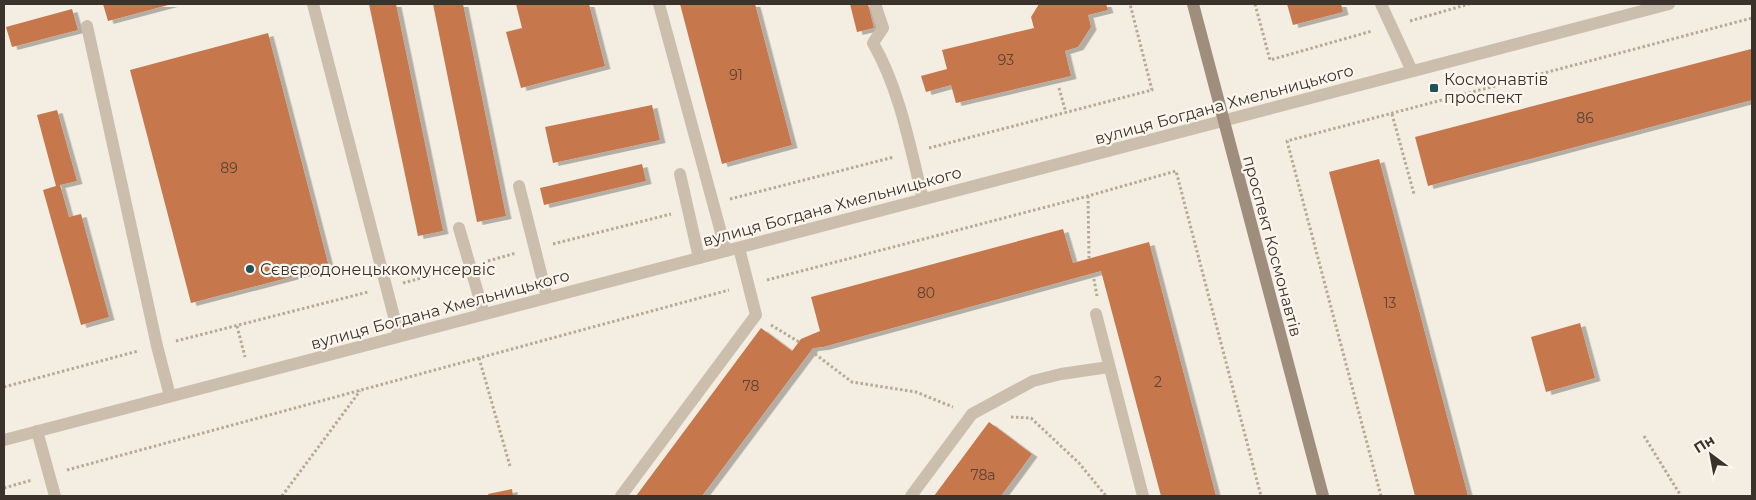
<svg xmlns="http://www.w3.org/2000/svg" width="1756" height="500" font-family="Montserrat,sans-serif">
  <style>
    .building { fill: #c6774c; filter: url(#shadow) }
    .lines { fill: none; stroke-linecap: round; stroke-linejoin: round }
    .path { stroke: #b8a996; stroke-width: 3; stroke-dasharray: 2.5 2.5; stroke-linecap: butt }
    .service { stroke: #ccbeac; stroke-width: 12 }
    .tertiary { stroke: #ccbeac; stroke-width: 12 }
    .secondary { stroke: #a08e7d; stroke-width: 12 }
    .poi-dot { fill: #20525d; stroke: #fbf6ee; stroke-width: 2 }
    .labels { text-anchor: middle; stroke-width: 4.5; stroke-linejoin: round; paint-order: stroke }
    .number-label { font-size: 14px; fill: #5d4333 }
    .poi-label { font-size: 16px; fill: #3a322b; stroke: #fbf6ee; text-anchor: start }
    .street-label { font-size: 16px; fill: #3a322b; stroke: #fbf6ee }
  </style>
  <defs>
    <filter id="shadow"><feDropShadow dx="5.5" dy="3" stdDeviation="0" flood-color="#0004"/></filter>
  </defs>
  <rect width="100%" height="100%" fill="#f4ede1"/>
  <path class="building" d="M103,4H172L108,21Z
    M369,4H396L443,231L418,236Z
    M433,4H463L506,216L477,222Z
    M516,4H589L605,66L521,88L506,32L522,28Z
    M680,4H755L792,145L722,164Z
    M850,4H868L874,28L857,32Z
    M1039,4H1106L1108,10L1088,15L1091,27L1078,47L1065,51L1071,76L956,103L951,85L926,92L921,76L947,69L942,50L1034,28L1031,17Z
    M1287,4H1341L1343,12L1293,25Z
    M72,9L78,30L12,47L6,27Z
    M268,33L329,267L191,303L130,70Z
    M1751,49H1752V100L1428,186L1415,137Z
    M652,105L660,140L553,163L545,127Z
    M57,110L77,181L60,185L69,217L81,214L109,317L81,325L43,190L56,186L37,115Z
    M1379,159L1468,496H1415L1329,172Z
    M642,164L646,181L544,205L540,188Z
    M1063,229L1073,263L1149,242L1216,496H1161L1101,271L823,347L813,348L702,496H636L761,328L792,351L801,339L820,331L811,297Z
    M1580,323L1595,378L1546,392L1531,337Z
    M989,422L1032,454L1001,496H934Z
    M512,489L513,496H489L488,494Z"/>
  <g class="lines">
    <path class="path" d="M1255,4L1270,60L1372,31
      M1410,21L1469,4
      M1059,88L1066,113
      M1392,114L1414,194
      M929,148L1152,90L1130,4
      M1088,196L1089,258
      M730,199L894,157
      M553,244L671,214
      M488,261L516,253
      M1093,274L1097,296
      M767,280L1088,196L1176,171L1261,496
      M403,283L451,270
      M771,325L799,342
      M237,326L245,357
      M176,341L368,292
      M811,351L852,382L916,392L953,407
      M479,358L510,466
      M4,387L138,351
      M1011,417L1031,418L1079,463L1106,496
      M1644,436L1681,496
      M67,470L729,290
      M4,488L32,480
      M282,496L360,391
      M1381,496L1287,141L1752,18"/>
    <path class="service" d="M313,4L399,336
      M659,4L726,251
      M875,4L883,28L873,43C900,90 910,147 923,199
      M1381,4L1412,71
      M87,26L157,346L170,396
      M680,174L699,258
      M519,186L547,297
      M459,228L484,314
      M1096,314L1143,496
      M37,431L55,496
      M621,496L756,315L739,248
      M911,496L972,414L1033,381L1061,374L1109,367"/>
    <path class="tertiary" d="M4,440L1669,4"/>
    <path class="secondary" d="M1193,4L1323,496"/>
  </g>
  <g class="poi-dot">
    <rect x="1429" y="83" width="10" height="10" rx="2.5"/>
    <circle cx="250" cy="269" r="5"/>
  </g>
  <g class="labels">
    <g class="number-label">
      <text x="1006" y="65">93</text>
      <text x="736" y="80">91</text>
      <text x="1585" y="123">86</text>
      <text x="229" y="173">89</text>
      <text x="926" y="298">80</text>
      <text x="1390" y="308">13</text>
      <text x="1158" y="387">2</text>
      <text x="751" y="391">78</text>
      <text x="983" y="480">78а</text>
    </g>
    <g class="poi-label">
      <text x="1444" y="85">Космонавтів<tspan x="1444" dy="18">проспект</tspan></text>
      <text x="260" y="275">Сєвєродонецьккомунсервіс</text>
    </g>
    <g class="street-label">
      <text transform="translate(1224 104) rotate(-15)" y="6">вулиця Богдана Хмельницького</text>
      <text transform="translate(832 206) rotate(-15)" y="6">вулиця Богдана Хмельницького</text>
      <text transform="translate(1273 246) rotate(75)" y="6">проспект Космонавтів</text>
      <text transform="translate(440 309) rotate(-15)" y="6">вулиця Богдана Хмельницького</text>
    </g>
  </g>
  <rect width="1756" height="500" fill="none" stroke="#3a322b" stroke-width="10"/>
  <g transform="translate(1711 455) rotate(328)" stroke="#fbf6ee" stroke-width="4" paint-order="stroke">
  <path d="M0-4L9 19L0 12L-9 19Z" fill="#3a322b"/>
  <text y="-8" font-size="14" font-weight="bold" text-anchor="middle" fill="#3a322b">Пн</text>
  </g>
</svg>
